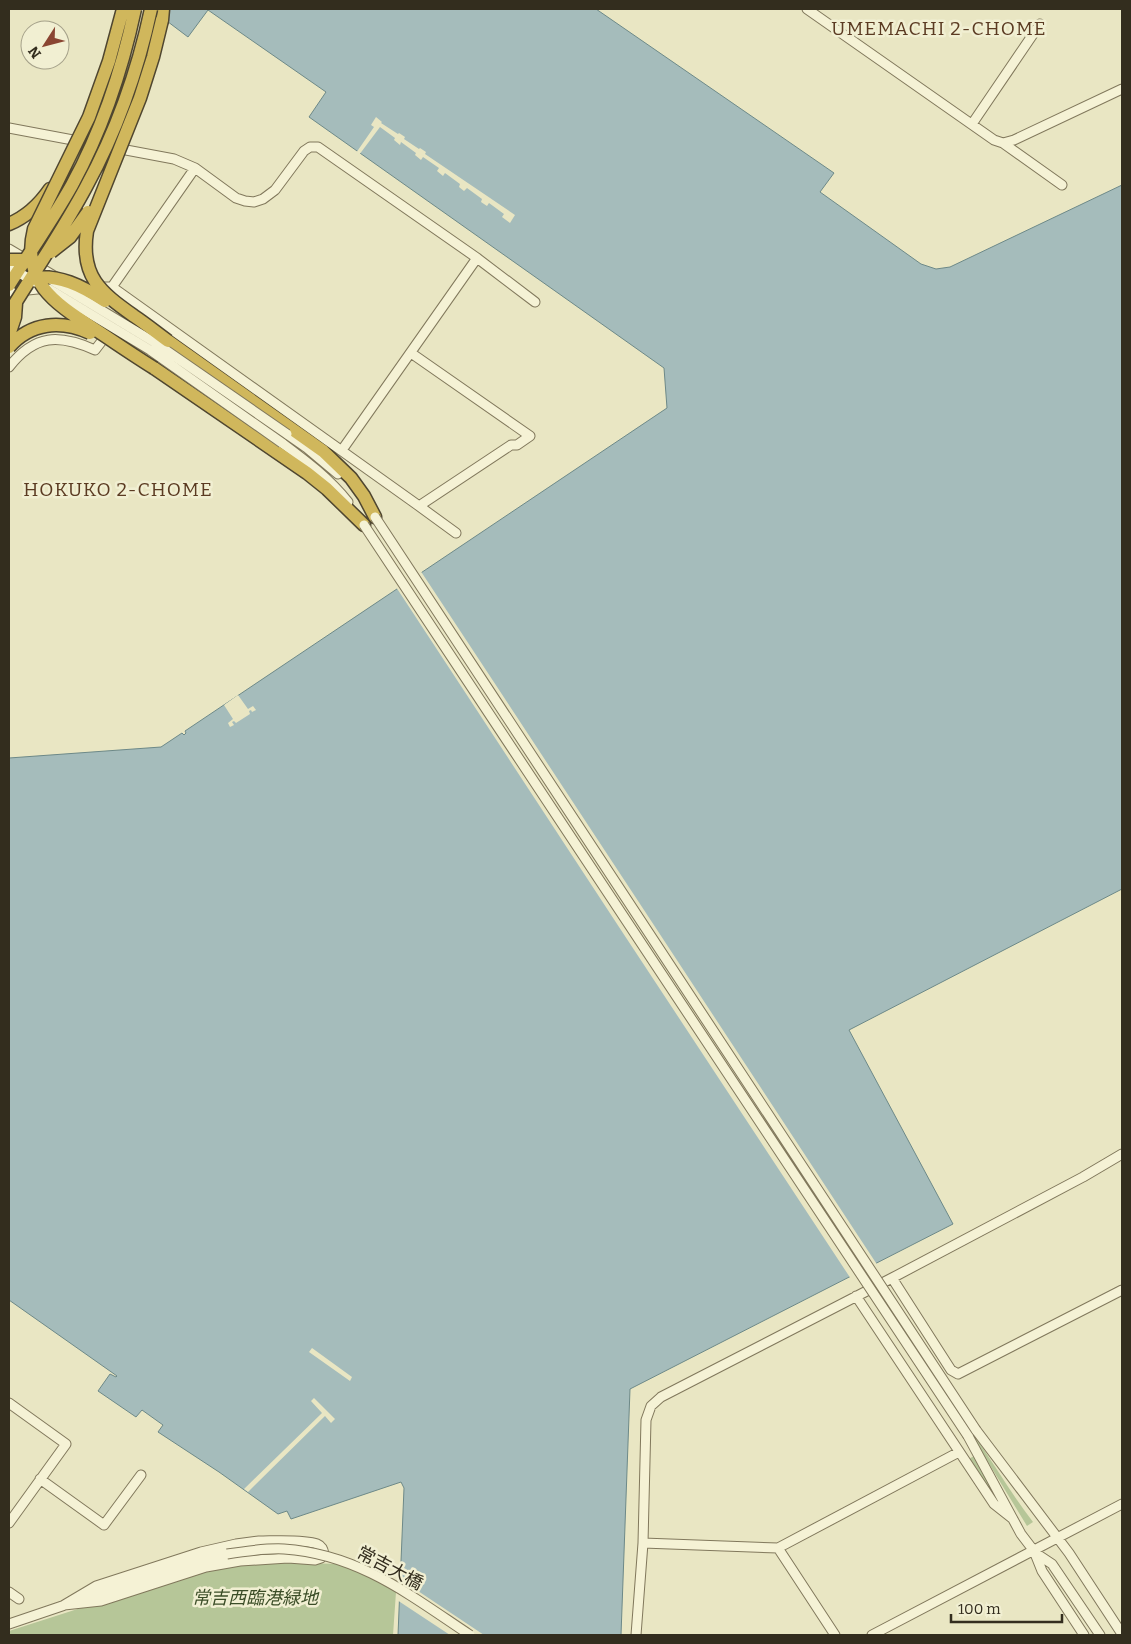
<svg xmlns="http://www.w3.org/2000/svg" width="1131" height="1644" font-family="Bitter,'Noto Sans JP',serif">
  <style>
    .green { fill: #b6c698 }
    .water { fill: #a5bcbb; stroke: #6d8988 }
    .pier { fill: #e9e6c3 }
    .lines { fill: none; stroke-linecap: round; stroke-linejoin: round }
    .minor-casing { stroke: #81785c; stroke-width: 11 }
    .highway-casing { stroke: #4f4630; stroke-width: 15 }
    .minor { stroke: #f5f2d5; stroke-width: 9 }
    .highway { stroke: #d0b75c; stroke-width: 12 }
    .minor-bridge-casing { stroke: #81785c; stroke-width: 11; stroke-linecap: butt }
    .highway-bridge-casing { stroke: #4f4630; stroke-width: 15; stroke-linecap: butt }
    .minor-bridge { stroke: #f5f2d5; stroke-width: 9 }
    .highway-bridge { stroke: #d0b75c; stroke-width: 12 }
    .labels { text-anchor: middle; stroke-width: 5; stroke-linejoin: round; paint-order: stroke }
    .street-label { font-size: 18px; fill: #332d1e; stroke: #f1efd2 }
    .park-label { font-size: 18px; font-style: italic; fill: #3b4d27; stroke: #f1efd2 }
    .neighbourhood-label { font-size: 19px; letter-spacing: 1px; fill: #5b3b22; stroke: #f1efd2 }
  </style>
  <rect width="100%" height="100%" fill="#e9e6c3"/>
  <path class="green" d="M973,1434C994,1463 1011,1494 1033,1522L1027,1526L972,1436Z
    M974,1456L999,1499L997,1501L995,1500L967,1460Z
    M252,1561L338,1564L366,1575L396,1592L393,1635H9V1631L168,1580Z"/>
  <path class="water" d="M151,9H596L834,173L820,192L921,264L936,269L950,267L1122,185V889L849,1030L953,1224L630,1389L621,1635H398L404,1488L401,1482L291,1519L287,1511L278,1514L219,1472L158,1432L163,1425L142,1410L136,1417L98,1391L110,1374L116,1377L117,1376L9,1300V758L161,747L182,733L184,735L186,733L185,731L667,408L664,368L309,117L326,92L208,10L188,37Z"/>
  <path class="pier" d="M376,117L382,122L381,123L398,134L399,133L405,137L404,139L419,149L420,148L426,152L425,154L515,215L510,223L502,217L504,214L489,203L487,206L481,202L482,199L467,188L464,191L459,187L460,184L445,173L443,176L437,171L439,168L423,157L421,160L415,155L416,153L401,142L400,145L394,140L395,138L380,127L359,155L356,153L374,127L371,125Z
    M420,570L644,910L878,1266L851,1279L619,927L396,587Z
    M238,695L248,709L253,706L256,710L252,712L251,710L249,711L250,714L236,723L234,721L232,722L234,725L230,727L228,723L233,719L224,705Z
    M312,1348L352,1377L350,1381L309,1352Z
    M314,1398L335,1419L331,1423L325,1416L248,1492L244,1489L322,1413L311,1401Z
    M397,1577L484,1635H450L397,1600Z"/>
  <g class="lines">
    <defs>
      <path id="minor" d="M807,9L994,140L1003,143L1014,140L1122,89
        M972,124L1040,24
        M9,128L174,159L195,168L236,198L245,201L254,202L263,199L275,190L304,151L310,147H318L477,258L535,302
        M1003,143L1062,185
        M9,249L56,277
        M97,287H112L419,506L511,445H517L530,436L411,353
        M112,287L195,168
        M9,292L47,288
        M9,367C35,334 59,334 95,350L108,333
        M287,434L307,448L338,474
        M282,443C306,461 329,478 348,502
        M342,450L477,258
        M419,506L456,533
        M892,1278L951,1370L958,1374L1122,1290
        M856,1296L994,1504L1013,1519
        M9,1403L66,1444L9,1523
        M976,1430L1069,1553L1122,1634
        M968,1436L1021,1534L1034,1551L1042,1571L1084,1635
        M40,1479L104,1525L141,1475
        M259,1541C274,1541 304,1539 317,1544C322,1546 323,1549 324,1554L321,1558L315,1560L288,1558L240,1561L206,1567L101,1601L64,1605L96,1586L201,1552L236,1544Z
        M643,1543L778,1548L959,1452
        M778,1548L835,1635
        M1034,1552L1052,1564L1100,1635
        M9,1592L19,1599
        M80,1600L202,1560L227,1554
        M9,1624L68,1604
        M636,1635L643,1543L646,1420L651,1406L661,1397L892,1278L1083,1177L1122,1154
        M872,1635L1122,1504"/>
      <path id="highway" d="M162,20L163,9
        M9,224C26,217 39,205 50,189
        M168,341L323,451L351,478L364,496L375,517
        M154,368L307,473L327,489L364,525"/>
    </defs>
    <use href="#minor" class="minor-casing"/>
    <use href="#highway" class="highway-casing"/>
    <use href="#minor" class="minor"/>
    <use href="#highway" class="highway"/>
    <defs>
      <path id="minor-bridge" d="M9,267L35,282
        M53,281L154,342L287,434
        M49,289L150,350L282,443
        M375,517L976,1430
        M364,525L968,1436
        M227,1554C246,1551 265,1548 284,1549C359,1554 411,1596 470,1635"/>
      <path id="highway-bridge" d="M123,9L109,61L89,117L34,229C21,281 53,302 93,328C113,341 133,355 154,368
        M162,20L153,57L140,98L87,231C80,276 100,292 134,316C146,324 157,333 168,341
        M51,252L70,237L88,212
        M9,260H30
        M31,278C59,274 82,286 105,301
        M9,285C30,252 53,219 72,185C102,130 122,70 135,9
        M9,313C35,271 63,230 86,187C116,132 138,70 151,9
        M9,335L15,317L16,303
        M9,347C31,322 61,320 90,333"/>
    </defs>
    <use href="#minor-bridge" class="minor-bridge-casing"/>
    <use href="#highway-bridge" class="highway-bridge-casing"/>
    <use href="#minor-bridge" class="minor-bridge"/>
    <use href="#highway-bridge" class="highway-bridge"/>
  </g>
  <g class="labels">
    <g class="street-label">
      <text transform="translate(390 1568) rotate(28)" y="6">常吉大橋</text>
    </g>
    <g class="park-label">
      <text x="255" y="1604">常吉西臨港緑地</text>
    </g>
    <g class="neighbourhood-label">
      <text x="939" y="35">UMEMACHI 2-CHOME</text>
      <text x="118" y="496">HOKUKO 2-CHOME</text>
    </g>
  </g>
  <rect width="1131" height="1644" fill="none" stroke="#332d1e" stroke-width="20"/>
  <g transform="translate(45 45) rotate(234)"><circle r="24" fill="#f1efd2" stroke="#a5a18a"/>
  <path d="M0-4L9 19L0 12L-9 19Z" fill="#8a4532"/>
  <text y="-8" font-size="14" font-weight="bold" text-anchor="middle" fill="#332d1e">N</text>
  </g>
  <path d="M951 1614v8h111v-8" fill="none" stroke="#332d1e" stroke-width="2.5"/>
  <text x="958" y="1614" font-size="15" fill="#332d1e" stroke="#f1efd2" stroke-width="4" paint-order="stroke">100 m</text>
</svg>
